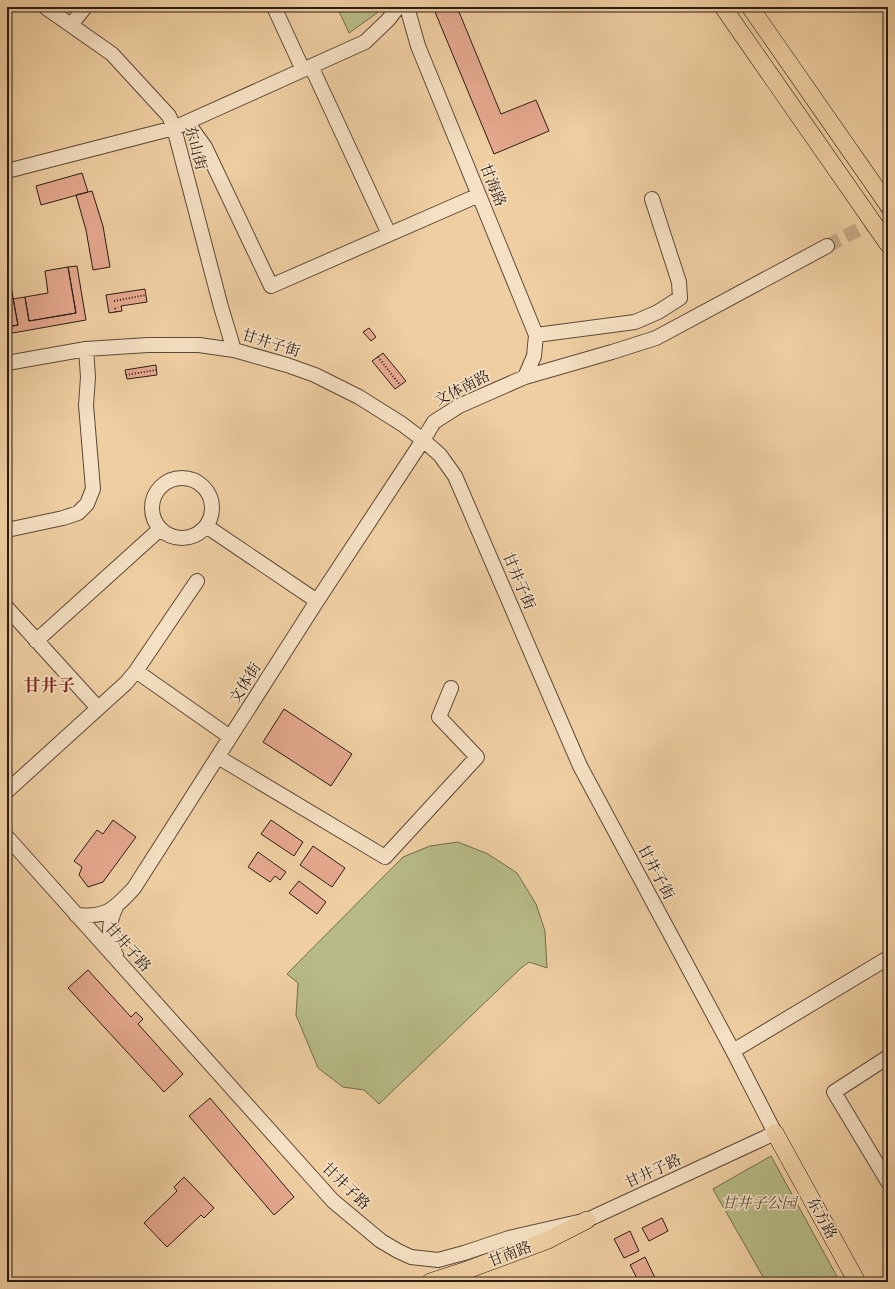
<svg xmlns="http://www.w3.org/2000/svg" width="895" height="1289" font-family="'Sorts Mill Goudy','Noto Serif SC',serif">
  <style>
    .green { fill: #b7bb86; stroke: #716c4e }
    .building { fill: #e6a98f; stroke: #2b1c16 }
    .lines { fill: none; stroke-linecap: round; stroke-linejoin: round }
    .minor-tunnel { stroke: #c8ab86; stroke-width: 14; stroke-dasharray: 14 7; stroke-linecap: butt }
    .minor-casing { stroke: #5c4939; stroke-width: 16 }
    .major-casing { stroke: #2b1c16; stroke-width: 18 }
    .path { stroke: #2b1c16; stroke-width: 2; stroke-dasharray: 1 2; stroke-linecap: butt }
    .minor { stroke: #f5e0c3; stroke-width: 14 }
    .major { stroke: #efcfa2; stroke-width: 17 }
    .labels { text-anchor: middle; stroke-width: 3.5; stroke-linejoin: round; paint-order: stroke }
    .street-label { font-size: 15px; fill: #2b1c16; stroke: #f5e0c3 }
    .park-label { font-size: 15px; font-style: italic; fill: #554c38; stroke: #f5e0c3 }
    .quarter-label { font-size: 17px; font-weight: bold; fill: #7a1f14; stroke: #f5e0c3 }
  </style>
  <rect width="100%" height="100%" fill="#efcfa2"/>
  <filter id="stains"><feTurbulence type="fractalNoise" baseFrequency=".005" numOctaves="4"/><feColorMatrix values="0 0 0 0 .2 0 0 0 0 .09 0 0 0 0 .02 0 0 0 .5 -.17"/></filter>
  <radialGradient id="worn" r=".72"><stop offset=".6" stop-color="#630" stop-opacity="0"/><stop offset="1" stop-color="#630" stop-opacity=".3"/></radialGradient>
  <path class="green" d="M337,7H382L377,13L349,33Z
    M458,842L488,854L517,873L536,904L545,931L547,968L529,962L521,968L379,1104L364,1090L343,1087L318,1068L296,1015L298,983L287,974L403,857L430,846Z
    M771,1156L840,1282H766L713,1189Z"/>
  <path class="building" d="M433,7H457L501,114L536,100L549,131L494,154Z
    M82,173L88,192L41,205L36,186Z
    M92,191L103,226L110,267L93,270L86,230L76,195Z
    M77,266L86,320L7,334V327L18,325L13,299L25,297L29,321L76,313L68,267Z
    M68,267L76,313L29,321L25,297L48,293L45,271Z
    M9,275L18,325L7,327V276Z
    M145,289L147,302L121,306L122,311L109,313L106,295Z
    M369,328L376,337L371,341L363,332Z
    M383,353L406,381L395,389L372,361Z
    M156,365L157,375L127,379L125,370Z
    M284,709L352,754L331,786L263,742Z
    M113,820L136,837L103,882L88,887L79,875L82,867L74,861L97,830L103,834Z
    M271,820L303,842L294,856L261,834Z
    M313,846L345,868L332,887L300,865Z
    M258,852L286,872L280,880L275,876L270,882L248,867Z
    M299,881L326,902L317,914L289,893Z
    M88,970L131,1017L136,1012L143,1019L138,1024L183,1074L164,1092L68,988Z
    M210,1098L294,1197L274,1215L189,1116Z
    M184,1177L214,1208L204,1218L201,1215L167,1247L144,1223L177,1191L174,1187Z
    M662,1218L668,1231L649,1241L642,1228Z
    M630,1231L639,1251L624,1258L614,1239Z
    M645,1257L657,1282H639L630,1265Z"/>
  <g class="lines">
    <path class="minor-tunnel" d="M827,246L888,214"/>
    <defs>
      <path id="minor" d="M45,7L112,54L169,116L174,128L221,307L234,350
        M274,7L303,70
        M407,7L418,46L536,335L534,356L525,377
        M71,25L85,7
        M311,66L389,234
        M187,122L205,147L271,286L479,195
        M7,171L174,128L365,42L388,20L398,7
        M536,335L635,322L658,312L680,298L679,282L652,199
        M7,363L86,349L148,345H199L234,350L287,365L315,375L359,397L402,424L423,440L440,455L455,476L580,766L733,1051L775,1133L587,1220L509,1238L464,1253L438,1260L411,1257L398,1251L381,1241L333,1201L7,837
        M152 508a30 30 0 1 1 60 0a30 30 0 1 1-60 0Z
        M206,526L317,601
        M7,530L63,518L78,513L87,504L93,489L86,405L88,377L86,349
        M7,608L98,708
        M36,641L160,529
        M136,671L230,737
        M218,757L385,857L477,757L439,717L451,688
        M7,791L126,683L136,671L197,581
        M76,915C107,918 114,909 134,888L317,601L423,440L434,422L459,406L525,377L612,352L656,338L827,246
        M116,955C108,939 108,923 116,907
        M733,1051L888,958
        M888,1057L834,1092L888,1182"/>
      <path id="major" d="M723,7L888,244
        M750,7L888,205
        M775,1133L857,1282
        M430,1282L467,1270L548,1240L587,1220"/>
    </defs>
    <use href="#minor" class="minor-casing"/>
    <use href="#major" class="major-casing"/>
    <path class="path" d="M114,301L146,295
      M115,308L116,312
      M378,357L400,385
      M126,375L156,370"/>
    <use href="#minor" class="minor"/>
    <use href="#major" class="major"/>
  </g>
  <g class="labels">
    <g class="street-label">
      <text transform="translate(196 148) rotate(75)" y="5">东山街</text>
      <text transform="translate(493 185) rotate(68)" y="5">甘海路</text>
      <text transform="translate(271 343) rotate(17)" y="5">甘井子街</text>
      <text transform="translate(462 388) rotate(-27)" y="5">文体南路</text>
      <text transform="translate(519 581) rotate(67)" y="5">甘井子街</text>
      <text transform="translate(245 683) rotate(-58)" y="5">文体街</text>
      <text transform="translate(656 872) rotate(62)" y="5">甘井子街</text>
      <text transform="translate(128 947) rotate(48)" y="5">甘井子路</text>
      <text transform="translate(653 1171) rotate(-25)" y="5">甘井子路</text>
      <text transform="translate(346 1186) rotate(44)" y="5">甘井子路</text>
      <text transform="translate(822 1218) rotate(61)" y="5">东方路</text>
      <text transform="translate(510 1254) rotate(-21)" y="5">甘南路</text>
    </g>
    <g class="park-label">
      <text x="759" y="1208">甘井子公园</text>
    </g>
    <g class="quarter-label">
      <text x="49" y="691">甘井子</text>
    </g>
  </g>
  <rect width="895" height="1289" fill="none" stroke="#efcfa2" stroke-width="24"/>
  <rect x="8" y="8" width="879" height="1273" fill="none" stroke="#2b1c16" stroke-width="2"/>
  <rect x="12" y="12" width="871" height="1265" fill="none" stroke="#2b1c16"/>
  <rect width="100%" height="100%" filter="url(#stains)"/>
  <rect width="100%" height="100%" fill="url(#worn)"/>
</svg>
